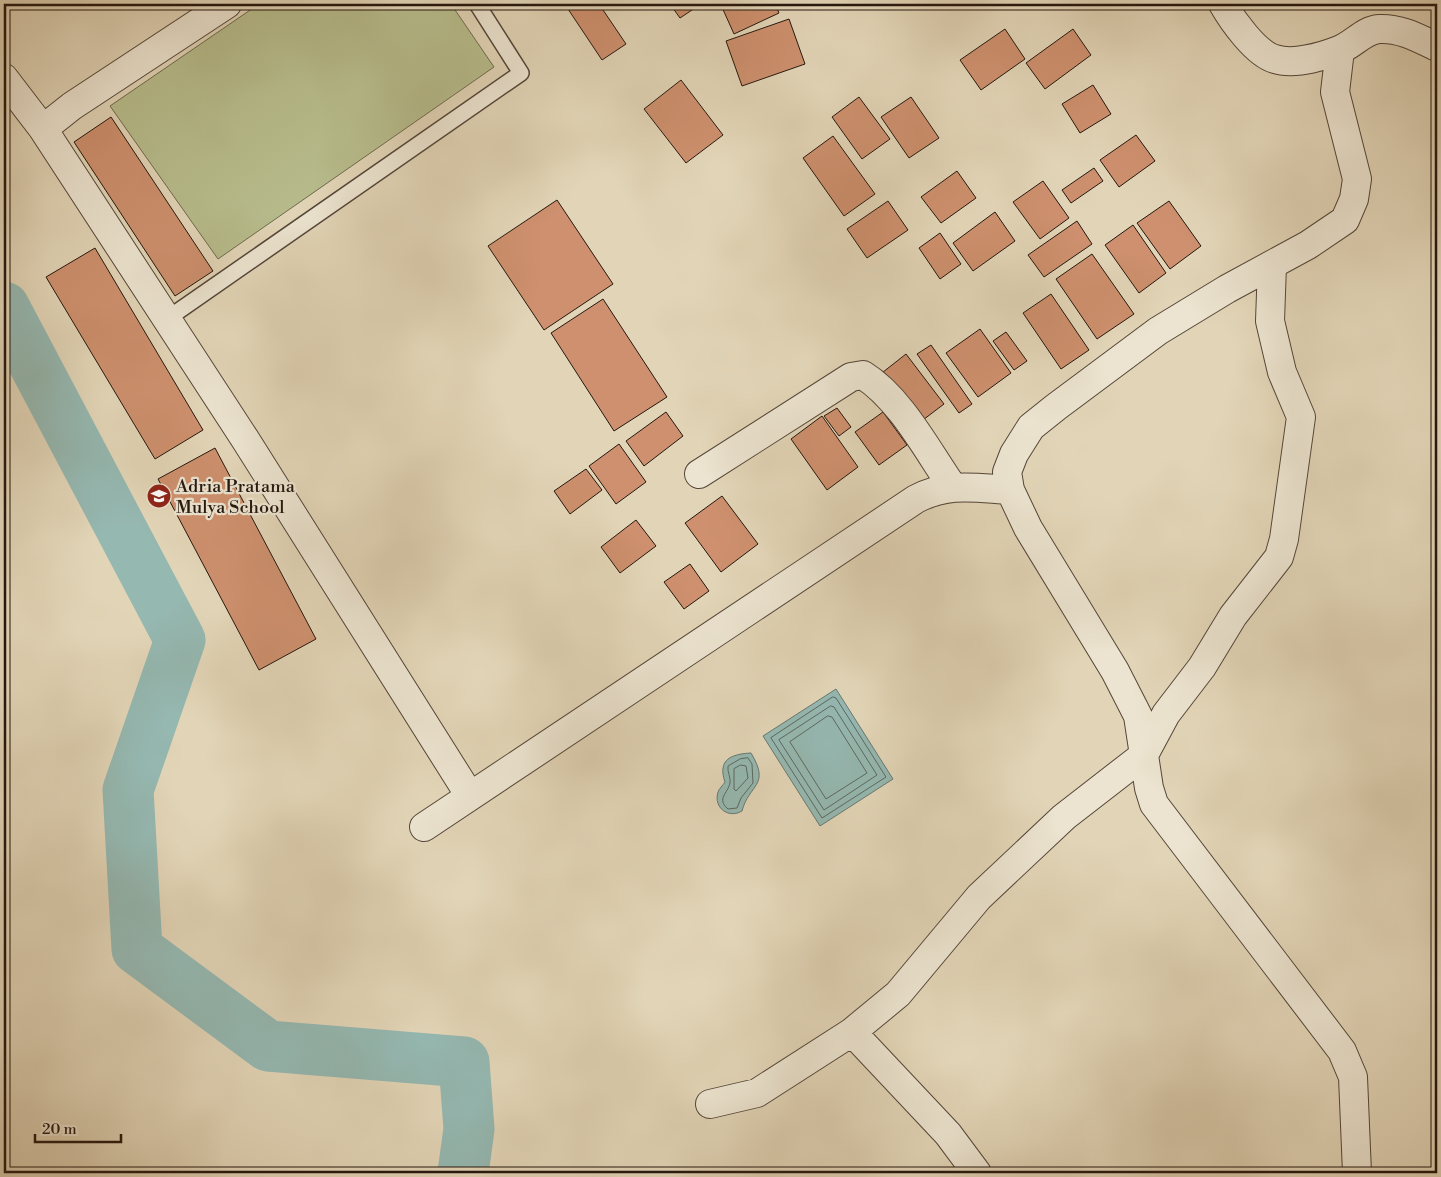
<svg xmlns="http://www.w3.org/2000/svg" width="1441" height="1177" font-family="'Libre Bodoni',serif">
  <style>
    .green { fill: #b7bc8c; stroke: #6e6a4e }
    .water { fill: #95b8b1; stroke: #687870 }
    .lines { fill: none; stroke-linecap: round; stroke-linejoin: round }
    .shore { stroke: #5c6860; stroke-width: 1 }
    .river { stroke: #95b8b1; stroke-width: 51 }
    .building { fill: #ce906e; stroke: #24170f }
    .lane-casing { stroke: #544639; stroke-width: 18 }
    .street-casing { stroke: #544639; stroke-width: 30 }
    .lane { stroke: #ece4d0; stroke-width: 15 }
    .street { stroke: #ece4d0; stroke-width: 28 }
    .labels { text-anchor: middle; stroke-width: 4.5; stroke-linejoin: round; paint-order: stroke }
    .poi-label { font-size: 18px; fill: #24170f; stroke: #ece4d0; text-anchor: start }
  </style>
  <rect width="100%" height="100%" fill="#e2d5b7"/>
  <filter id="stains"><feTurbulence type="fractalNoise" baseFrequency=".004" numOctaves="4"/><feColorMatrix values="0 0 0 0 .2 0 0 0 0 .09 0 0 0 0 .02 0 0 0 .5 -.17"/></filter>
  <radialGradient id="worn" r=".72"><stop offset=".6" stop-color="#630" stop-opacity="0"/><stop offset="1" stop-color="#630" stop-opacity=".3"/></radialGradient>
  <path class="green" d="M259,4H451L494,67L218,259L110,106Z"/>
  <path class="water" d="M836,689L893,779L820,826L763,736Z
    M751,753C771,786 749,784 742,811C729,819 713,808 718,792C719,789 723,785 725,782C717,759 732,754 751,753Z"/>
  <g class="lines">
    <path class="shore" d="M833,697L836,698L886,777L822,818L771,738Z
      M831,706L834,707L877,775L824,810L779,740Z
      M828,716L832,717L867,773L826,799L790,742Z
      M748,758L752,764L753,783L741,798L737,808L728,809C716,799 728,793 730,783C731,777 727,772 728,766L740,759Z
      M741,765L746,766L748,778L736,791L734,789V769Z"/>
    <path class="river" d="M4,307L180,640L128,790L137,949L268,1046L464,1062L469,1129L463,1173"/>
  </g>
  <path class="building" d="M576,4H599L626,44L602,60L568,9Z
    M670,4H701L680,18Z
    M775,4L779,13L734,34L721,5Z
    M789,19L805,64L742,86L726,41Z
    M1005,29L1025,59L981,90L960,60Z
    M1073,29L1091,55L1045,89L1026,63Z
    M681,80L723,135L686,163L644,109Z
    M1093,85L1111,114L1080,133L1062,104Z
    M859,97L890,139L862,159L832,117Z
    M911,97L939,138L909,158L881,117Z
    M111,117L213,271L175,296L74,142Z
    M1136,135L1155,161L1119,187L1100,160Z
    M833,136L875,194L844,216L803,158Z
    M1094,168L1103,181L1071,203L1062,190Z
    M957,171L976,198L941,223L921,197Z
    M1043,181L1069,218L1040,239L1013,202Z
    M557,200L613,284L544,330L488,246Z
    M888,201L908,230L867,258L847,229Z
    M1169,201L1201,246L1170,269L1137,223Z
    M995,212L1015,241L973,271L953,243Z
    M1077,221L1092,244L1044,277L1028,255Z
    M1133,225L1166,273L1139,293L1105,245Z
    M940,233L961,264L940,279L919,248Z
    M95,248L203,430L155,459L46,277Z
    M1092,254L1134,314L1097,339L1056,279Z
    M1051,294L1089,350L1061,369L1023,313Z
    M603,299L667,397L614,431L551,333Z
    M980,329L1011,373L978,397L946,353Z
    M1006,332L1027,361L1014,370L993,341Z
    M931,345L972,404L959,413L917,354Z
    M906,354L944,404L915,426L878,376Z
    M837,408L851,427L839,436L824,416Z
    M666,412L683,436L644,466L626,441Z
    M883,412L907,445L879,465L855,432Z
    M822,416L858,467L827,490L791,439Z
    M619,444L646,482L616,504L589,466Z
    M215,448L316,639L259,670L158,479Z
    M586,469L602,490L570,514L554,491Z
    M722,496L758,544L721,572L685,523Z
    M636,520L656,546L620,573L601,547Z
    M690,564L709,591L684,609L664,582Z"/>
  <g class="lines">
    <defs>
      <path id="lane" d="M167,319L521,73L477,4"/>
      <path id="street" d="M1223,4C1232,20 1256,54 1275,59C1293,65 1321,57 1339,50C1353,45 1364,30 1379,29C1401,28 1418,38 1437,47
        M1340,50L1335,92L1357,179L1354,199L1345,220L1308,245L1227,289L1158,331L1056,407L1031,427L1014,454L1007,472L1010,490L1028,528L1115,671L1138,716L1149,788L1154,804L1342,1051L1353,1077L1357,1173
        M4,78L43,129L245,439L470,796
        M43,129L72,106L227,4
        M699,474L851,377L863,375C900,398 927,450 952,486
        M424,827L916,499C949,482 975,488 1010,490
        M852,1032L948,1134L977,1173
        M710,1104L757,1093L852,1032L898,994L979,897L1064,817L1144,755L1166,714L1202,667L1233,616L1279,557L1284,539L1301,417L1282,372L1270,321L1272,265"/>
    </defs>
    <use href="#lane" class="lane-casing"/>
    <use href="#street" class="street-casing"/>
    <use href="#lane" class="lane"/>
    <use href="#street" class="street"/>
  </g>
  <defs>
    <symbol id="school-disc" viewBox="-11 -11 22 22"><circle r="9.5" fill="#8f2418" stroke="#ece4d0"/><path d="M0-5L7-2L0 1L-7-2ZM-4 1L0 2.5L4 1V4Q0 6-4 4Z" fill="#fff"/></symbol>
  </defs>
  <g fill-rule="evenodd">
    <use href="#school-disc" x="145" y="482" width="28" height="28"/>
  </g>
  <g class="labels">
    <g class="poi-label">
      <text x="176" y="492">Adria Pratama<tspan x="176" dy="21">Mulya School</tspan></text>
    </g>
  </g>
  <rect width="1441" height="1177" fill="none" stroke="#e2d5b7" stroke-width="20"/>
  <rect x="5" y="5" width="1431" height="1167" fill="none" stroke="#24170f" stroke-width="2.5"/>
  <rect x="10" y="10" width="1421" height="1157" fill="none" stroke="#24170f"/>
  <path d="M35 1134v8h86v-8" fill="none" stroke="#24170f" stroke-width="2.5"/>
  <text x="42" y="1134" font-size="15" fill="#24170f" stroke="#ece4d0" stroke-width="4" paint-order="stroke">20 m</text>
  <rect width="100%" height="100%" filter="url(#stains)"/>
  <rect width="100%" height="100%" fill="url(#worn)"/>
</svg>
